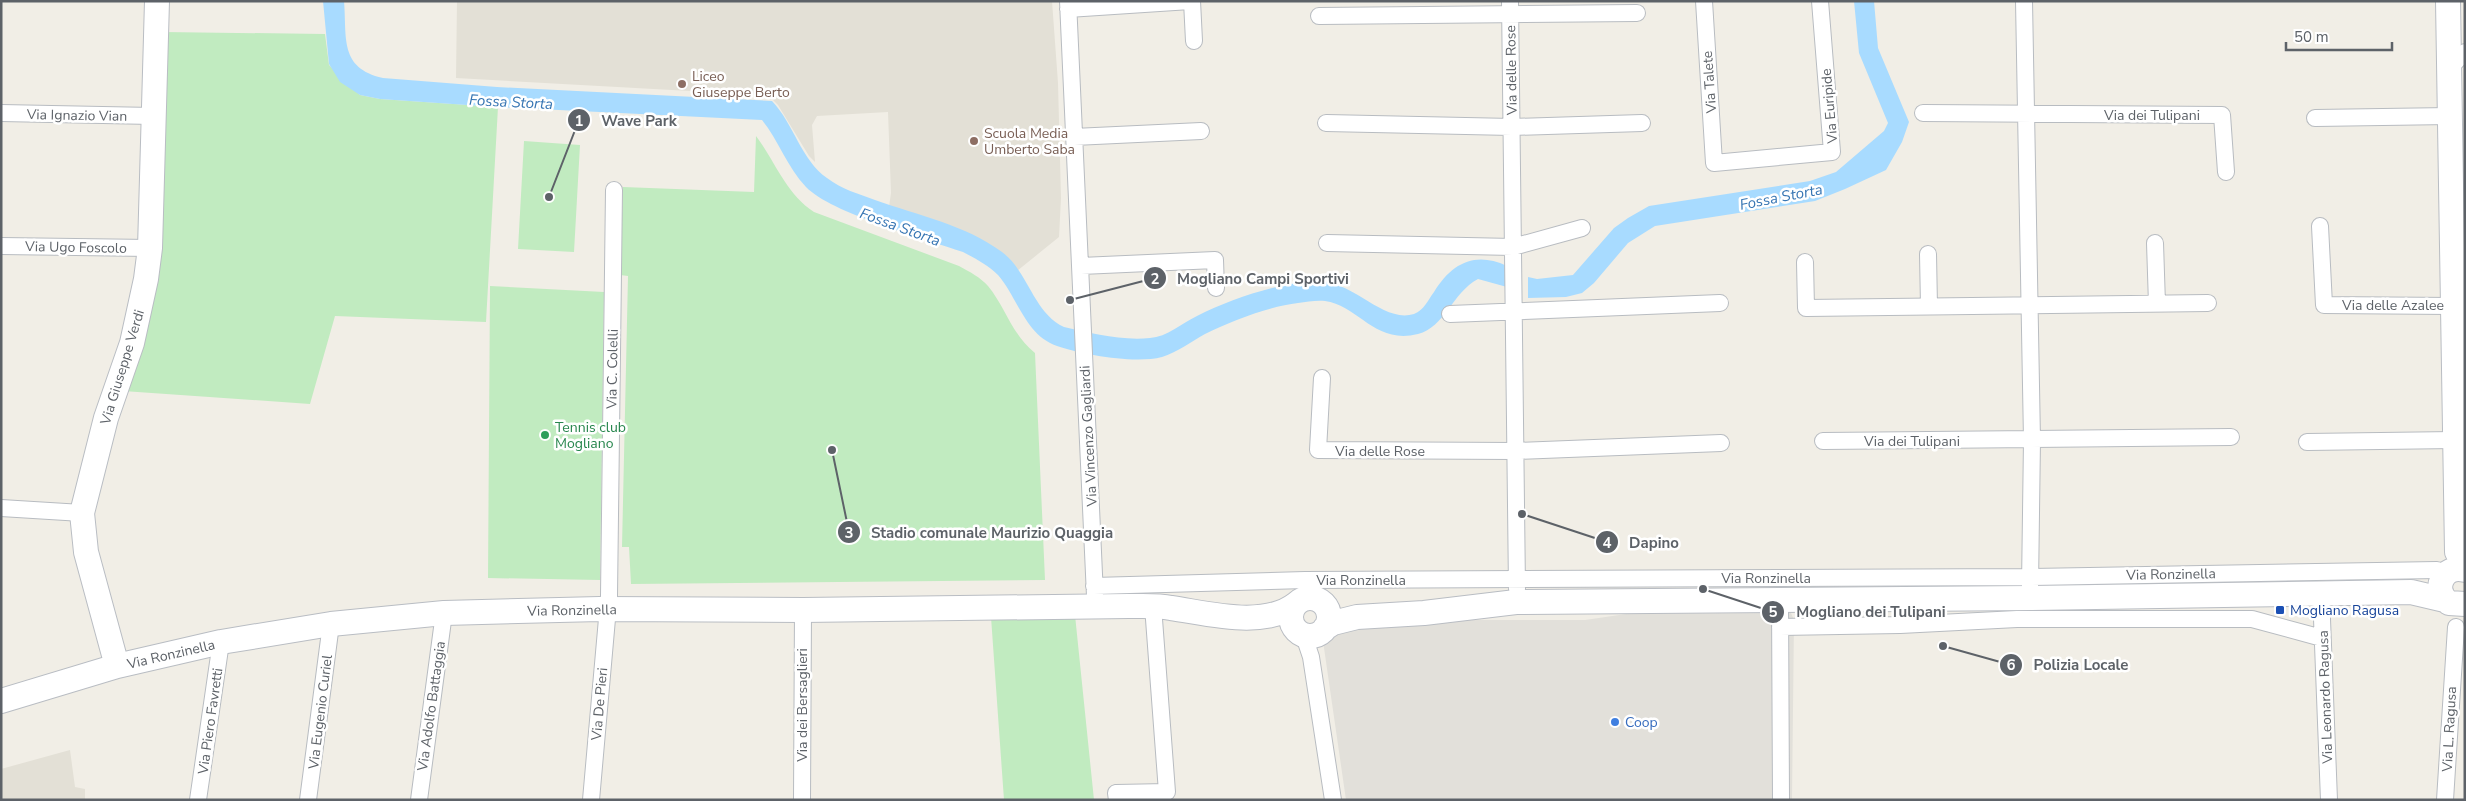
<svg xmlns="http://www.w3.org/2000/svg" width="2466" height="801" font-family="'Nunito Sans',sans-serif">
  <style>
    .industrial { fill: #e2e0da }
    .education { fill: #e3e0d6 }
    .green { fill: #c1ebc0 }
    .water { fill: #a8dbff }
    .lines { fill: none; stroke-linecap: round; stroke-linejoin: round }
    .street-casing { stroke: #b8bcc1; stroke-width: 18 }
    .secondary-casing { stroke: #b9bdc3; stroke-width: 26 }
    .street { stroke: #fff; stroke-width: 16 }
    .secondary { stroke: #fff; stroke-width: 24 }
    .education-dot { fill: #8d6e63; stroke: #fff; stroke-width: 2 }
    .leisure-dot { fill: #2e9e5b; stroke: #fff; stroke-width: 2 }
    .transit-dot { fill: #1a4fb4; stroke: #fff; stroke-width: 2 }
    .shop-dot { fill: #3f7fe0; stroke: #fff; stroke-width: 2 }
    .labels { text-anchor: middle; stroke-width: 5; stroke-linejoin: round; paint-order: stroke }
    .street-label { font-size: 14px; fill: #5d6268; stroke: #fff }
    .education-label { font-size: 14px; fill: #785e54; stroke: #fff; text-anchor: start }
    .leisure-label { font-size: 14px; fill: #27864d; stroke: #fff; text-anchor: start }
    .transit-label { font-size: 14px; fill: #164399; stroke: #fff; text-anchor: start }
    .shop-label { font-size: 14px; fill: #366cbe; stroke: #fff; text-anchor: start }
    .water-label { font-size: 15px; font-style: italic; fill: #3675b3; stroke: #fff }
    .leader { fill: none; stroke: #5d6268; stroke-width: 2 }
    .callout-dot { fill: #5d6268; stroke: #fff; stroke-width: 2 }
    .mark-label { font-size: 15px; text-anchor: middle; font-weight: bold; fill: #fff }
    .callout-label { font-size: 15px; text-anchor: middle; font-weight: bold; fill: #5d6268; stroke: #fff; stroke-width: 5; stroke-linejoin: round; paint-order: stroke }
  </style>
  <rect width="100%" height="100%" fill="#f1eee6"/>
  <path class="industrial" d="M1791,613L1794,620L1792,800H1346L1323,641L1335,620H1585L1626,614Z"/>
  <path class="education" d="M457,1H1052L1058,83L1061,198L1059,237L1017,271L889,207L891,193L888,112L817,116L812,125L815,162L809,156L778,105L771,98L763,95L456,78Z
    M70,750L75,787L85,789V800H1V769Z"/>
  <path class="green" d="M163,32L325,34L329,65L360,95L380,99L498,107L486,322L335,316L310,404L123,391Z
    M756,136C775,161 786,194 814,212L959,266C970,272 980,277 988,286C1006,308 1012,335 1035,353L1045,580L631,584L629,547H622L628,276L620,275L623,187L754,192Z
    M524,141L580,145L574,252L518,249Z
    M490,286L604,292L600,580L488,578Z
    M1075,615L1094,800H1004L991,617Z"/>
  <path class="water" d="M323,1H344C347,38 339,68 383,78L497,87L772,101C794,124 801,160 827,178C841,189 859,194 875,200C917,215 966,225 1002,252C1028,271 1033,312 1064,327C1091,333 1121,341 1150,338C1167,337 1182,323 1197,316C1231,299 1275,284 1313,281C1352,278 1382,324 1414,314C1424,310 1428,300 1434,292C1452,263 1475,251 1507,266V287L1478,279C1452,293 1445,327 1418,334C1375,345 1359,306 1325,301C1316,300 1307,302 1298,303C1270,306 1231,321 1205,334C1191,342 1177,352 1162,357C1135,364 1084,355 1057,346C1025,335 1018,298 998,275C988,265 976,259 963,252C925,239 831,213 806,187C787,167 779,141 762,120L496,107L380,99L360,95L340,82L329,64Z
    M1854,1H1874L1878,48L1909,122L1902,142L1886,170L1845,189L1815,201L1655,226L1628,243L1594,283L1582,293L1566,297L1528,298V277L1537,279L1573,275L1614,228L1628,218L1649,206L1810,181L1836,172L1884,131L1888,123L1859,53Z"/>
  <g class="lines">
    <defs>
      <path id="street" d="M1068,1L1095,596
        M1192,1L1194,41
        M1510,1L1517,589
        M1704,1L1714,163L1832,152L1820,1
        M2024,1L2032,440L2030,586
        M1068,9L1190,1
        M1319,16L1637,13
        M2449,69L2465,52
        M1,113L153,116
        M1923,113L2222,115L2226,172
        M2315,118L2450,116
        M1326,123L1512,127L1642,123
        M1074,137L1201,131
        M2320,226L2324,305L2452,306
        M1327,243L1513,247L1582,228
        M2155,243L2157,304
        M1,246L150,248
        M1928,254L1929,306
        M1805,262L1806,308L2208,303
        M1081,266L1215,260L1216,288
        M1450,314L1720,303
        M1322,378L1318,450L1515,451L1721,443
        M1823,441L2231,437
        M2307,442L2454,440
        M1,508L82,513
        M1094,586L1305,580L2030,577L2437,570
        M2321,593L2329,800
        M1780,601L1781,800
        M1780,627L1900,625L2017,619H2252L2322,638
        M1300,634L1306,642L1311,657L1333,800
        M198,800L221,642
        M308,800L331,624
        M419,800L444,613
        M591,800L609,596L614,190
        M802,800L803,610
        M1117,800L1116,793L1167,792L1153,606
        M2445,800L2456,627"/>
      <path id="secondary" d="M2448,1L2457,552L2465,568
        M2465,570C2443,564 2431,590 2449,603L2465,604
        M1291 617a19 19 0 1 1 38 0a19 19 0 1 1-38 0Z
        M1325,628L1333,623L1357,617L1424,613L1516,602L2031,598L2411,592L2445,600
        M117,666L86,552L82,513L106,418L132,343L146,279L150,248L157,1
        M1,701L117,666L221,642L331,624L444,613L600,609L803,610L1129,606C1143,606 1157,605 1171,608C1207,613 1264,629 1296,604"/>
    </defs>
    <use href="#street" class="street-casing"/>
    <use href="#secondary" class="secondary-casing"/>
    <use href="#street" class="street"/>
    <use href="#secondary" class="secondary"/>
  </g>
  <g class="education-dot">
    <circle cx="682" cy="84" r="5"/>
    <circle cx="974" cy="141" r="5"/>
  </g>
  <circle class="leisure-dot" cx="545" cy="435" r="5"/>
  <rect class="transit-dot" x="2275" y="605" width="10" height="10" rx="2.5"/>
  <circle class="shop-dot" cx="1615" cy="722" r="5"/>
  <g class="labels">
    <g class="street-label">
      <text transform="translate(1511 70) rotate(-91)" y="5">Via delle Rose</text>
      <text transform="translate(1709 82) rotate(-94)" y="5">Via Talete</text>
      <text transform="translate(1829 106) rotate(-95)" y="5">Via Euripide</text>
      <text transform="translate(77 115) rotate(1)" y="5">Via Ignazio Vian</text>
      <text x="2152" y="120">Via dei Tulipani</text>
      <text transform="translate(76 247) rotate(1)" y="5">Via Ugo Foscolo</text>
      <text x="2393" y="310">Via delle Azalee</text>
      <text transform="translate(122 367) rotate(-73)" y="5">Via Giuseppe Verdi</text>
      <text transform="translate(612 369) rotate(-89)" y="5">Via C. Colelli</text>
      <text transform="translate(1088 436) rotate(-93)" y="5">Via Vincenzo Gagliardi</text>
      <text x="1912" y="446">Via dei Tulipani</text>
      <text x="1380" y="456">Via delle Rose</text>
      <text transform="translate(2171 574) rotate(-1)" y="5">Via Ronzinella</text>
      <text x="1766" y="583">Via Ronzinella</text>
      <text x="1361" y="585">Via Ronzinella</text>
      <text transform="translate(572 610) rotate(-1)" y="5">Via Ronzinella</text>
      <text transform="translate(171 654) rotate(-13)" y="5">Via Ronzinella</text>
      <text transform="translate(2325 697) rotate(-92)" y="5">Via Leonardo Ragusa</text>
      <text transform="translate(599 704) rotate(-85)" y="5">Via De Pieri</text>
      <text transform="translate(802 705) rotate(-90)" y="5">Via dei Bersaglieri</text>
      <text transform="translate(431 706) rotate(-82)" y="5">Via Adolfo Battaggia</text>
      <text transform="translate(320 712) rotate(-83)" y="5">Via Eugenio Curiel</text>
      <text transform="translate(210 721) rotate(-82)" y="5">Via Piero Favretti</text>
      <text transform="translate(2449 729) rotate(-87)" y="5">Via L. Ragusa</text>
    </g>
    <g class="education-label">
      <text x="692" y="81">Liceo<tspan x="692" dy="16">Giuseppe Berto</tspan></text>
      <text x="984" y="138">Scuola Media<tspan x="984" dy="16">Umberto Saba</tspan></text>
    </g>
    <g class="leisure-label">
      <text x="555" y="432">Tennis club<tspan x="555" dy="16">Mogliano</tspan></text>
    </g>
    <g class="transit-label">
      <text x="2290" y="615">Mogliano Ragusa</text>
    </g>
    <g class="shop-label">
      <text x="1625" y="727">Coop</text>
    </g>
    <g class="water-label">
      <text transform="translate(511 102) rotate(3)" y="5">Fossa Storta</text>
      <text transform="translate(1781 197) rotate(-11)" y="5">Fossa Storta</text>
      <text transform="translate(900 227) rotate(20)" y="5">Fossa Storta</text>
    </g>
  </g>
  <path class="leader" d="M549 197L579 120M1070 300L1155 278M832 450L849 532M1522 514L1607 542M1703 589L1773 612M1943 646L2011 665"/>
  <g class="callout-dot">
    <circle cx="549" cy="197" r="5"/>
    <circle cx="1070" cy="300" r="5"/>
    <circle cx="832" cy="450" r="5"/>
    <circle cx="1522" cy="514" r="5"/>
    <circle cx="1703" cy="589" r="5"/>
    <circle cx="1943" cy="646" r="5"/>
    <circle cx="579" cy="120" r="12"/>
    <circle cx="1155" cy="278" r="12"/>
    <circle cx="849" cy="532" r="12"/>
    <circle cx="1607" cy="542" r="12"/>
    <circle cx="1773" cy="612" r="12"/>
    <circle cx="2011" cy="665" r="12"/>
  </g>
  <g class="mark-label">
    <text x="579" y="126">1</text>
    <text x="1155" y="284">2</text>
    <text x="849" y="538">3</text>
    <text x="1607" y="548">4</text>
    <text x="1773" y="617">5</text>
    <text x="2011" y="670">6</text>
  </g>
  <g class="callout-label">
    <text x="639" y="126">Wave Park</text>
    <text x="1263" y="284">Mogliano Campi Sportivi</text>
    <text x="992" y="538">Stadio comunale Maurizio Quaggia</text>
    <text x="1654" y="548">Dapino</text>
    <text x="1871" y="617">Mogliano dei Tulipani</text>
    <text x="2081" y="670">Polizia Locale</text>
  </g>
  <rect width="2466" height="801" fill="none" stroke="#5d6268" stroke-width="5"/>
  <path d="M2286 42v8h106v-8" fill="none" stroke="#5d6268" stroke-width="2.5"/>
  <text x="2294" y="42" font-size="15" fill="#5d6268" stroke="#ffffff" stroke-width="4" paint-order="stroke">50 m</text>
</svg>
